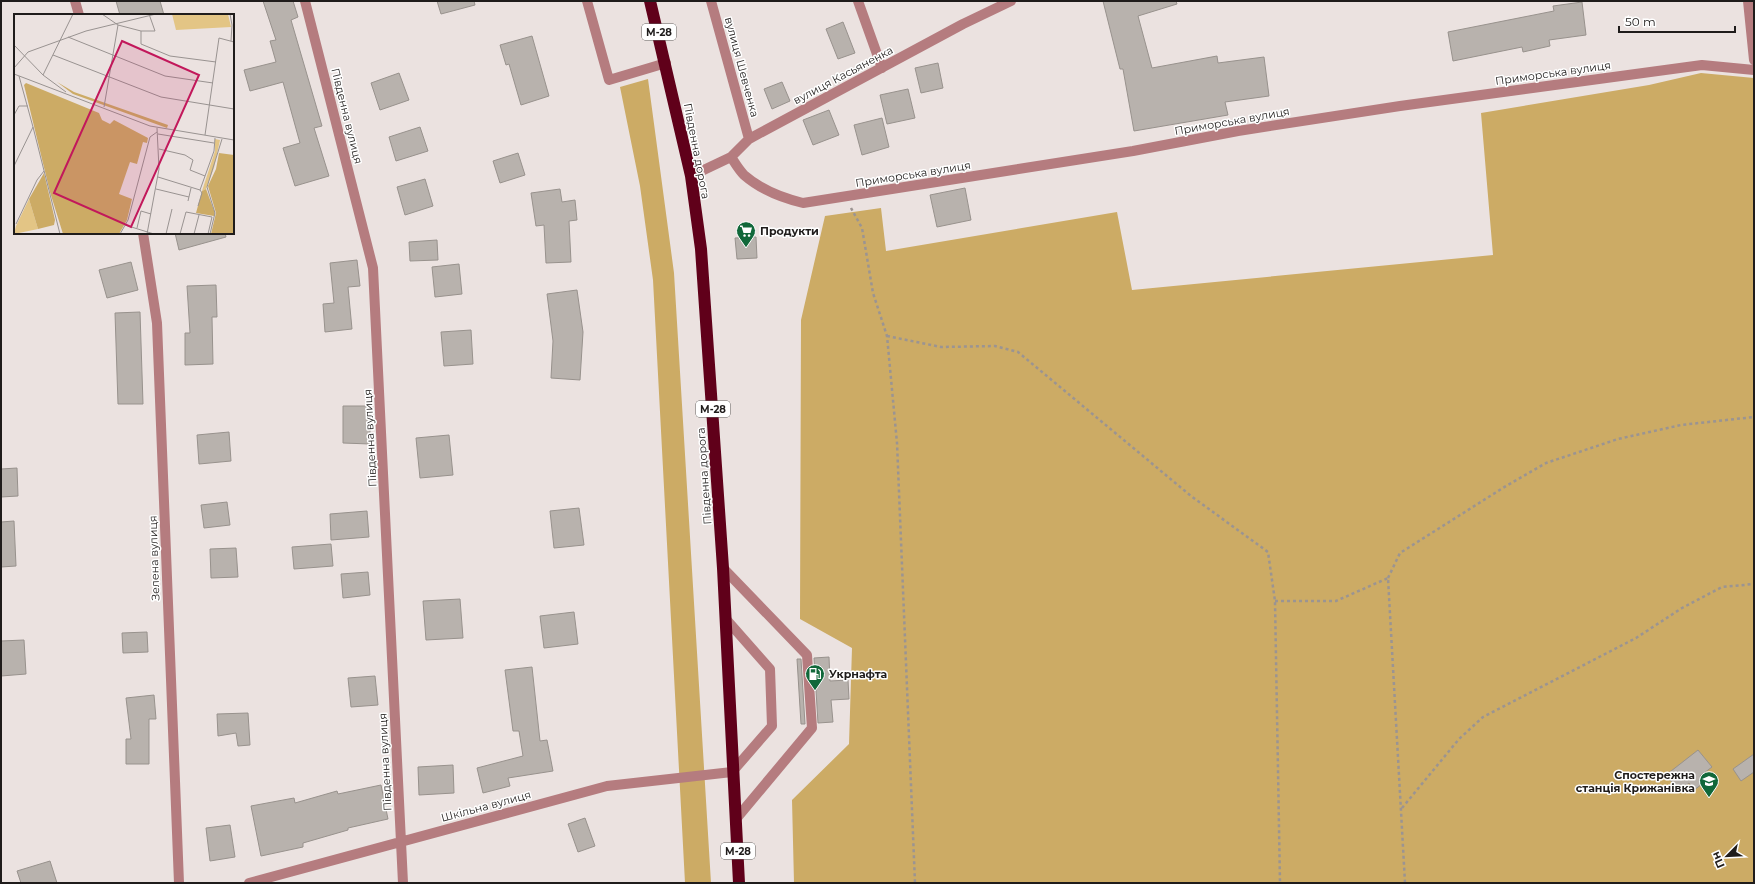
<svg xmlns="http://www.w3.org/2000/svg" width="1755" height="884" font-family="Montserrat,sans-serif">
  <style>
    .forest { fill: #ccab65 }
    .building { fill: #b8b2ad; stroke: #98928d }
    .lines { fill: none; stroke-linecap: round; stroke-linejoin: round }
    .path { stroke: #9b9492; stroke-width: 2.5; stroke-dasharray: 3 3; stroke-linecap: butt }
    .minor { stroke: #b57c7f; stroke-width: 10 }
    .highway { stroke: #60001a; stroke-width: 12 }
    .labels { text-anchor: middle; stroke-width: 3; stroke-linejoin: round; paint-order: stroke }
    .shield { fill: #fff; stroke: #62605f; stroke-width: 1 }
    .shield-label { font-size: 10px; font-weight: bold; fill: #1f1c1b }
    .street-label { font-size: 11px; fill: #1f1c1b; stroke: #fff }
    .poi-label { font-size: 11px; font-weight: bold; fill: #1f1c1b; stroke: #fff; text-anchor: start }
    .inset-road { fill: none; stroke: #999391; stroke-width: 1 }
    .view { fill: #c2185b; fill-opacity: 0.15; stroke: #c2185b; stroke-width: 2 }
    .inset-edge { fill: none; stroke: #1f1c1b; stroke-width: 2 }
  </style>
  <rect width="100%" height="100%" fill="#ebe2e0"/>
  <path class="forest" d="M1701,73L1754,78V883H794L792,800L849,744L852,648L800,619L801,320L825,216L881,208L886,251L1117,212L1132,290L1493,255L1481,113L1649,85Z
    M648,79L674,273L711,883H685L653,280L640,186L620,87Z"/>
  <path class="building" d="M116,1H160L164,15H120Z
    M263,1H293L298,17L291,20L322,126L314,128L329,176L295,186L283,148L300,143L283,82L250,91L244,70L276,62L270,41L276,40Z
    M437,1H474L475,5L441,14Z
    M1103,1H1176L1177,4L1138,16L1152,68L1217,56L1218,63L1264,57L1269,96L1225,102L1228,115L1134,131L1123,69H1120Z
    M1582,2L1586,35L1549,40L1550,46L1523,52L1522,47L1453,61L1448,32L1554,11L1553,6Z
    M843,22L855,53L838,59L826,29Z
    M532,36L549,96L521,105L509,64L506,65L500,45Z
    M938,63L943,88L921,93L915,68Z
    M399,73L409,100L380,110L371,83Z
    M782,82L790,101L772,109L764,89Z
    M908,89L915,118L887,124L880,95Z
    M829,110L839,135L813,145L803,120Z
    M882,118L889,147L862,155L854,125Z
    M420,127L428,151L396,161L389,137Z
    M518,153L525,175L500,183L493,161Z
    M425,179L433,206L405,215L397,187Z
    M965,188L971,220L937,227L930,195Z
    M560,189L562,202L575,200L577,220L569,221L571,262L546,263L544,225L536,226L531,193Z
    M175,233H225L226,237L179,250Z
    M756,237L757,258L737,259L735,238Z
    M437,240L438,260L410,261L409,242Z
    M357,260L360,286L348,287L352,329L325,332L323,304L334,303L330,263Z
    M131,262L138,290L107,298L99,270Z
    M459,264L462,294L435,297L432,267Z
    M216,285L217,317H212L213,364L185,365V333H190L187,286Z
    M577,290L583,332L580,380L551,378L553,341L547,294Z
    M140,312L143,404H118L115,313Z
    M471,330L473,364L444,366L441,332Z
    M343,406H370V444L343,443Z
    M229,432L231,461L199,464L197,435Z
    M449,435L453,475L420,478L416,438Z
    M17,468L18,496L1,497V469Z
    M227,502L230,525L204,528L201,505Z
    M579,508L584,545L554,548L550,511Z
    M367,511L369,537L331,540L330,514Z
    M14,521L16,566L1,567V522Z
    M331,544L333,566L294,569L292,547Z
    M236,548L238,577L211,578L210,549Z
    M368,572L370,595L343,598L341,574Z
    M460,599L463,638L426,640L423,601Z
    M574,612L578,644L544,648L540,616Z
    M147,632L148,652L123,653L122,633Z
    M24,640L26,674L1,676V641Z
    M829,657L830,681L848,680L849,699L831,700L833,722L818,723L814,658Z
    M797,659H801L805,724H801Z
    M532,667L540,741L547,740L553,771L508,778L510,786L483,793L477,768L523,756L519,731H513L505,670Z
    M375,676L378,705L351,707L348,678Z
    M154,695L156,719H149V764H126V739H131L126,698Z
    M248,713L250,745L238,746L236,733L218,736L217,714Z
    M1698,750L1712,767L1700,776L1705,782L1694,790L1689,783L1679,791L1666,775Z
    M1754,754V772L1741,781L1733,769Z
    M453,765L454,793L419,795L418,767Z
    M381,785L388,819L348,828V830L303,843V847L261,856L251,806L294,798L295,803L337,791L338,794Z
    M585,818L595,846L578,852L568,824Z
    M230,825L235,857L210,861L206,828Z
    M50,861L57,883H21L17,871Z"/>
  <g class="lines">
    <path class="path" d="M851,208L862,228L873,293L887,336L897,443L915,883
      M887,336L941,347L995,346L1018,352L1191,496L1268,552L1275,601L1280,883
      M1388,578L1400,553L1506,486L1546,463L1618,439L1681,425L1754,417
      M1275,601H1336L1388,578L1405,883
      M1402,808L1459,739L1483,717L1636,638L1682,608L1722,587L1754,584"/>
    <path class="minor" d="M75,1L79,15
      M305,1L373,268L403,883
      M587,1L609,80L666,63
      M711,1L749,139
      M858,1L882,68
      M1748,1L1754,60
      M731,157C735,163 739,170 744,175C760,189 782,198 803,203L1133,151L1238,131L1400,106L1702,65L1754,70
      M691,176L731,157L749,139L963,24L1011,1
      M143,233L157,323L179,883
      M723,568L807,655L812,728L736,819
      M249,883L607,786L732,772L772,726L770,669L725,618"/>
    <path class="highway" d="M650,1L691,176L701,249L723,568L739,883"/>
  </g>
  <defs>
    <symbol id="supermarket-pin" viewBox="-11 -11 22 30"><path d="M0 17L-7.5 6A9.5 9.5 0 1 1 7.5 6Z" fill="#11683a" stroke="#fff"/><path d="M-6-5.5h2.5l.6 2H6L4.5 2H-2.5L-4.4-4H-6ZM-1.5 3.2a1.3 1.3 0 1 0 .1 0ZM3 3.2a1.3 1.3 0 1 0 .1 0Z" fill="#fff"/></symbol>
    <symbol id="fuel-pin" viewBox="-11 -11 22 30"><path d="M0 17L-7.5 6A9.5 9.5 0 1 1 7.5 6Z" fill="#11683a" stroke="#fff"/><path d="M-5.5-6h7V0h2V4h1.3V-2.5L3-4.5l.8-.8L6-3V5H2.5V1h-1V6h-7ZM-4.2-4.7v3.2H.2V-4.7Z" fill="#fff"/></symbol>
    <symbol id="university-pin" viewBox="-11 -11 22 30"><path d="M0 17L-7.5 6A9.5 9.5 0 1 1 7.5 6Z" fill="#11683a" stroke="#fff"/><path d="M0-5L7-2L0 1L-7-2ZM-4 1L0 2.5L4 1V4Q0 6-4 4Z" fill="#fff"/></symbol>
  </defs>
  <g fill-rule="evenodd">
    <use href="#supermarket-pin" x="735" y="220" width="22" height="30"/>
    <use href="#fuel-pin" x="804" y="663" width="22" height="30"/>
    <use href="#university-pin" x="1698" y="770" width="22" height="30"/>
  </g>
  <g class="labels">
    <g class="shield">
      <rect x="642" y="24" width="34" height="16" rx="3"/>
      <rect x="696" y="401" width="34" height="16" rx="3"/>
      <rect x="721" y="843" width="34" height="16" rx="3"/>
    </g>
    <g class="shield-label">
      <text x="659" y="36">М-28</text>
      <text x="713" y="413">М-28</text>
      <text x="738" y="855">М-28</text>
    </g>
    <g class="street-label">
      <text transform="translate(742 67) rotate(75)" y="4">вулиця Шевченка</text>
      <text transform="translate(1553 73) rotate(-8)" y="4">Приморська вулиця</text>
      <text transform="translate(843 75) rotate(-28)" y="4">вулиця Касьяненка</text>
      <text transform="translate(347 116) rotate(76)" y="4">Південна вулиця</text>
      <text transform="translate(1232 121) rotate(-10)" y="4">Приморська вулиця</text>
      <text transform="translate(697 151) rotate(79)" y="4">Південна дорога</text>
      <text transform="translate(913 174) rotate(-9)" y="4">Приморська вулиця</text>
      <text transform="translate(370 438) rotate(-93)" y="4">Південна вулиця</text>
      <text transform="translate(704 476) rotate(-94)" y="4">Південна дорога</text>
      <text transform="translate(154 558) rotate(-92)" y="4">Зелена вулиця</text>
      <text transform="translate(385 762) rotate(-93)" y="4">Південна вулиця</text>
      <text transform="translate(486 806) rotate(-15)" y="4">Шкільна вулиця</text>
    </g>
    <g class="poi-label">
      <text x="760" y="235">Продукти</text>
      <text x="829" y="678">Укрнафта</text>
      <text x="1695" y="779" text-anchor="end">Спостережна<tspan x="1695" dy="13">станція Крижанівка</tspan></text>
    </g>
  </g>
  <g transform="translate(14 14)">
    <rect width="220" height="220" fill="#ebe2e0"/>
    <path d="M158,0H214L217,13L162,16ZM201,125L206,126L200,154L192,175L188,177L201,137ZM15,185L24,215L0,220L2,212Z" fill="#e3c585"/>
    <path d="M43,68L60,78L154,111L153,114L59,80ZM12,69L85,99L88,106L96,110L100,106L134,124L133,129L129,128L123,150L116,148L105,180L118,185L113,206L105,220H49L36,178L10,71ZM205,139L220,141V220H197L202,199L194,172L202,155ZM30,159L41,206L40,211L24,215L15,185ZM192,175L201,199L200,202L182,199L188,177Z" fill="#ccab65"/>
    <path class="inset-road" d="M88,0L104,11L127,17V30L156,42L202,48M216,0L218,11L217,27M127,17H141L135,0M54,23L151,62L199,69M0,31L29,61L52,78M39,41L147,83L220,95M0,54L14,38L72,17L142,0M0,60L136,112L220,126M29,61L59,0M90,93L104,11M0,101L5,92H14M19,113L46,220M144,120L200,129M191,121L205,24L220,28M145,135L171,141L179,146L176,156L191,162M0,152L19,113L5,62M144,163L186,176M142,175L175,183M174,187L177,174M184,192L188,179L186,176L200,137L201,124M2,210L23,166L30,157M111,211L140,220M123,214L127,197L137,200M106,220L114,206L136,123L143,118M133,220L145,155L143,114M152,220L158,195M166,220L172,198L198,203L194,220M180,220L185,201M196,220L201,199L193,173L208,125"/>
    <path class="view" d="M108,27L185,61L117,213L40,179Z"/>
    <rect width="220" height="220" class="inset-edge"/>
  </g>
  <rect width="1755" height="884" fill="none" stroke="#1f1c1b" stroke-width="4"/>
  <g transform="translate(1727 856) rotate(246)" stroke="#ffffff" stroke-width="3" paint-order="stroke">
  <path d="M0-3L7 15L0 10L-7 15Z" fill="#1f1c1b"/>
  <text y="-6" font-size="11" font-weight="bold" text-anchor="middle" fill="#1f1c1b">Пн</text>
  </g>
  <path d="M1619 26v6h116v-6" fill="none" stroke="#1f1c1b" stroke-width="2"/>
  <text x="1625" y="26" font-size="12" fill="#1f1c1b" stroke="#ffffff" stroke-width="3" paint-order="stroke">50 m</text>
</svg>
